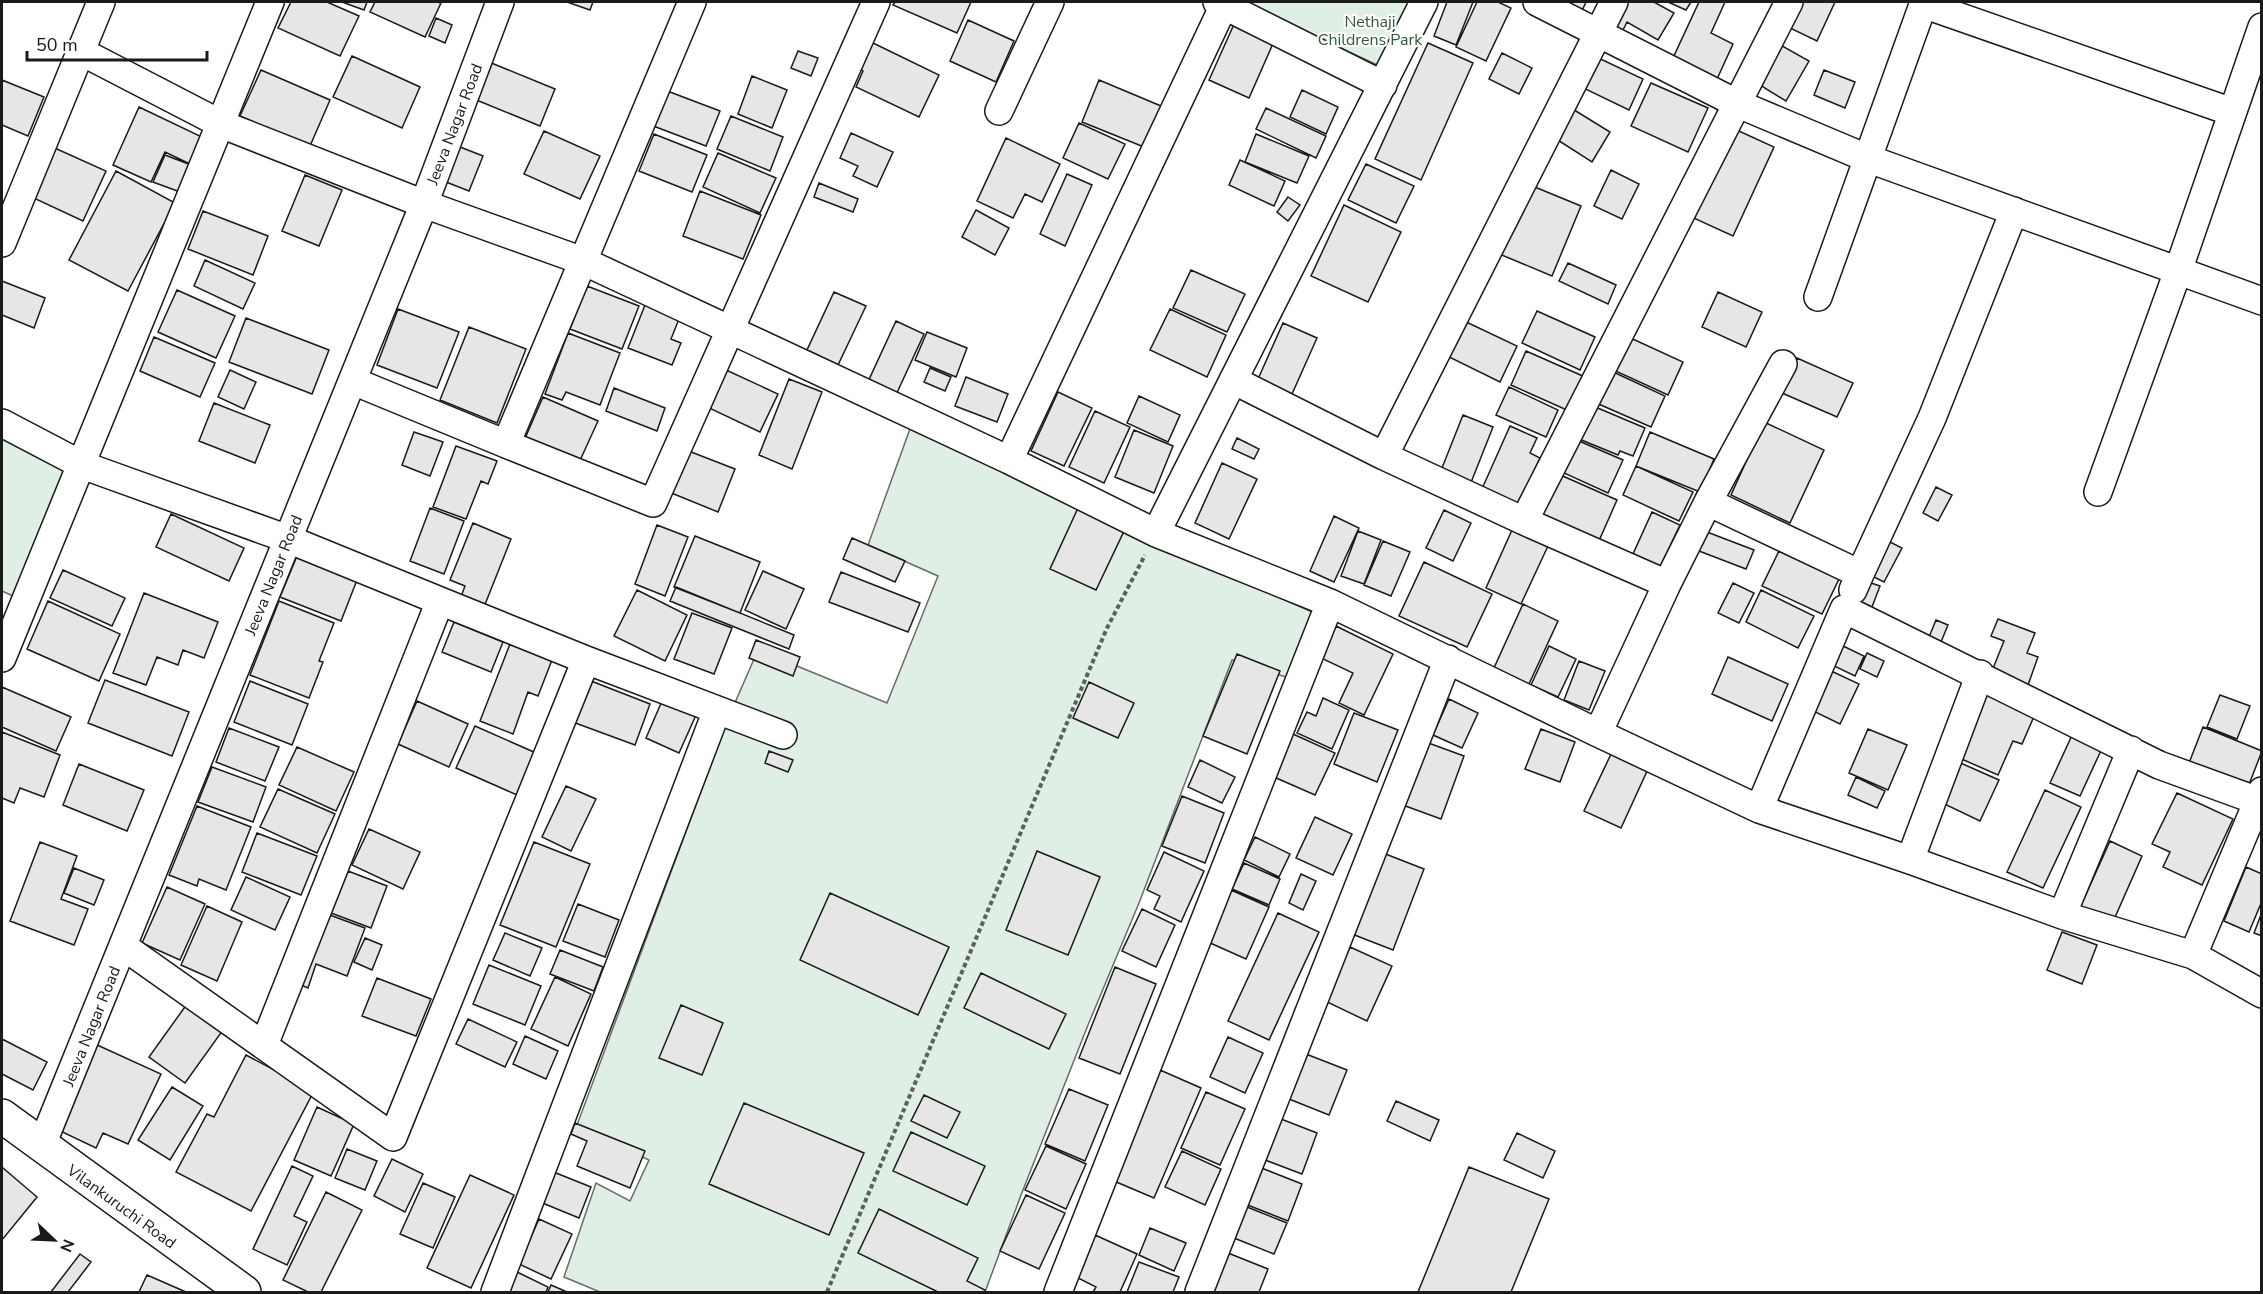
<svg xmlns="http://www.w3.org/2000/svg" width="2263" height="1294" font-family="'Nunito Sans',sans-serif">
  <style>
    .green { fill: #e0efe3; stroke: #6a6a6a; stroke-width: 1.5 }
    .building { fill: #e6e6e6; stroke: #1a1a1a; stroke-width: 1.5 }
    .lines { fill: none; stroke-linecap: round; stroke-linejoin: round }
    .minor-casing { stroke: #1a1a1a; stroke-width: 30 }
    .major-casing { stroke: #1a1a1a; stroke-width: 36 }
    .path { stroke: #5f5f5f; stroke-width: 4; stroke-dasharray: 4.5 3; stroke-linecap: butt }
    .minor { stroke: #fff; stroke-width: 27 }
    .major { stroke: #fff; stroke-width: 33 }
    .labels { text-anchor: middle; stroke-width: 4.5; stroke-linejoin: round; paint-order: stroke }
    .park-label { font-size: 16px; fill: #2b5a34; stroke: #fff }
    .street-label { font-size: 16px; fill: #1a1a1a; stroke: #fff }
  </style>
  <rect width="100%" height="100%" fill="#fff"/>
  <path class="green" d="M1240,2H1416L1384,68Z
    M911,426L1131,531L1312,612L1286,677L1232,660L1139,903L1088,1025L1021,1195L985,1292H600L564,1277L596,1183L630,1201L649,1160L577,1125L727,721L758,650L887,703L938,576L868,545Z
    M2,436L67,469L15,597L2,591Z"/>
  <path class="building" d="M291,2H327L359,16L340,56L278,28Z
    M342,2H367L364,10Z
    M375,2H437L441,3L425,37L370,12Z
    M567,2H593L590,10Z
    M895,2H971L957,33L893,5Z
    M1447,2H1473L1456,45L1434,36Z
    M1477,2H1498L1511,8L1486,61L1456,47Z
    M1552,2H1586L1580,15Z
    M1622,2H1654L1674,13L1658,40L1627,22L1621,34L1607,26Z
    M1668,2H1691L1686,10Z
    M1699,2H1725L1711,33L1733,44L1717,79L1673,58Z
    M1802,2H1835L1817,41L1790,28Z
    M436,18L452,25L445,43L429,36Z
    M968,20L1014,41L996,82L950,61Z
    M1235,22L1275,39L1249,98L1209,80Z
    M871,42L939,75L919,117L856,87L863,71L858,68Z
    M1428,43L1473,63L1421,180L1375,159Z
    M1777,43L1809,61L1786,101L1755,82Z
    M798,51L818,58L811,76L791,68Z
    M1502,53L1532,68L1519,94L1489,79Z
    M1590,54L1643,79L1629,110L1575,84Z
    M352,56L420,87L402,128L333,97Z
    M489,62L555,89L540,126L474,99Z
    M261,70L330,100L310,146L240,116Z
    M1824,70L1855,82L1845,108L1814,95Z
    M752,76L787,90L772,128L738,114Z
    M2,80L44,97L28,136L2,125Z
    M1099,80L1161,106L1144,147L1082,122Z
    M1651,83L1708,108L1688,152L1631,126Z
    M662,89L720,111L706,146L648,124Z
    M1302,90L1338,107L1326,134L1290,117Z
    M139,107L202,137L190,164L165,152L151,182L113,165Z
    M1266,108L1326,136L1316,158L1256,129Z
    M1571,108L1610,132L1592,162L1553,137Z
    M731,116L783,137L770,171L717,149Z
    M1079,123L1125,144L1108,179L1063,158Z
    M1728,126L1774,147L1733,236L1687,215Z
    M544,131L600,156L580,199L524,174Z
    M851,133L893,152L877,187L853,176L858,166L840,158Z
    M654,134L707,155L692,192L639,171Z
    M1256,134L1309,156L1297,183L1245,162Z
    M1006,138L1060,164L1042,202L1025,194L1013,218L977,201Z
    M48,145L106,171L83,221L25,194Z
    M455,145L483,156L469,191L441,180Z
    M718,153L776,178L760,213L703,187Z
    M165,155L191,165L180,192L153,182Z
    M1240,160L1285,181L1274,206L1229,185Z
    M1366,164L1414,186L1396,223L1348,200Z
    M1611,170L1639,184L1622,219L1594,206Z
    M116,171L175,203L128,291L69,260Z
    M1067,174L1092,185L1065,246L1040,234Z
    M305,175L342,190L319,246L282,231Z
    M819,183L858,199L853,212L814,197Z
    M1525,183L1581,206L1552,276L1497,253Z
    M700,191L761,215L743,259L683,236Z
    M1288,197L1300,205L1288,221L1277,212Z
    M1344,205L1401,232L1368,302L1311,276Z
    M976,210L1009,228L995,255L962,237Z
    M203,211L268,236L253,275L188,249Z
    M205,260L255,283L243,309L194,286Z
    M1568,263L1616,285L1608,304L1559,281Z
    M1191,270L1245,294L1227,332L1173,308Z
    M2,281L45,298L34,328L2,315Z
    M587,286L639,306L622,349L570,329Z
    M177,290L235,316L216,358L158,332Z
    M834,292L866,306L838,365L807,350Z
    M1718,292L1762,312L1746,347L1702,327Z
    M645,305L679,319L671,339L681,343L672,365L628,348Z
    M398,309L459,332L437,388L377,365Z
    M1170,309L1226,335L1207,377L1150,350Z
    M1537,311L1595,337L1580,370L1522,343Z
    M246,318L329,350L312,394L229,362Z
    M1460,319L1517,346L1500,382L1443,354Z
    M896,321L924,334L895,397L867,384Z
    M1283,323L1317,338L1292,394L1258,379Z
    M469,327L526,349L497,423L440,400Z
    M927,332L967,348L956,377L915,360Z
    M568,333L620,353L600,405L566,392L562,400L545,394Z
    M1624,335L1683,362L1668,395L1609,368Z
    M154,337L215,363L200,397L140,371Z
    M1526,351L1585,377L1569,411L1511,385Z
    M1797,358L1853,383L1837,417L1782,393Z
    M930,368L951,377L945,391L924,382Z
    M724,369L778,394L760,432L707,407Z
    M230,370L256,382L244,409L218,397Z
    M1609,370L1665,396L1651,427L1594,402Z
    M966,377L1008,394L997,422L955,406Z
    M789,379L822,392L792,469L759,455Z
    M1509,387L1558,410L1546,437L1496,415Z
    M614,388L665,408L657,431L606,411Z
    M1058,392L1092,408L1064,466L1031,451Z
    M1139,396L1180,415L1168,442L1127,423Z
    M543,397L598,421L577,467L523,443Z
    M214,403L270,425L255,463L199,441Z
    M1593,406L1645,428L1633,456L1620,451L1618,455L1579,439Z
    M1095,411L1130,427L1104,483L1069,467Z
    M1463,415L1493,427L1470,485L1440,473Z
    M1764,422L1824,450L1790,523L1731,495Z
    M1510,426L1537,438L1530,453L1540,458L1517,507L1481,491Z
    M1134,430L1173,446L1154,493L1115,477Z
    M414,432L443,442L430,476L402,465Z
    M1650,432L1714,459L1700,492L1636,466Z
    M1237,438L1259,449L1254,459L1232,449Z
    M1579,441L1623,460L1608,493L1564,473Z
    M456,446L497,461L488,484L481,481L466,519L433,507Z
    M686,450L735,469L718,512L669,492Z
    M1222,463L1257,479L1229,539L1195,523Z
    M1636,466L1693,492L1679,521L1623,495Z
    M1556,473L1617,500L1598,543L1537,516Z
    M1936,487L1952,495L1938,521L1923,513Z
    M430,508L464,521L444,574L410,561Z
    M1078,508L1125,529L1096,590L1050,569Z
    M1444,510L1471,523L1453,561L1426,548Z
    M1652,512L1680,525L1660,567L1633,554Z
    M171,514L244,548L229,581L156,547Z
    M1334,516L1359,528L1334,582L1310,571Z
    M473,523L511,539L482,612L459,602L465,586L450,580Z
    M657,525L688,537L665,596L635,584Z
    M1512,530L1548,546L1521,604L1486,588Z
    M1358,531L1381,540L1364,584L1341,576Z
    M1707,532L1754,550L1746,569L1699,551Z
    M695,536L760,562L740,613L674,587Z
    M852,538L905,561L895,582L843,559Z
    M1886,540L1902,548L1884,582L1868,574Z
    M1383,541L1410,552L1391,596L1364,585Z
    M1779,551L1839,579L1822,614L1762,586Z
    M297,556L357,580L341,621L280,597Z
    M1424,562L1492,594L1467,647L1399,616Z
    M63,570L125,598L112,626L50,598Z
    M763,571L804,589L786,629L745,610Z
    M841,572L920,603L908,632L829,602Z
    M1865,581L1880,586L1872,607L1858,601Z
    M1733,583L1754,593L1739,623L1718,613Z
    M676,587L794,635L789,649L670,601Z
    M637,590L687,615L665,661L614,636Z
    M1761,590L1814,616L1798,648L1746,622Z
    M144,593L218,622L204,658L183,650L178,665L157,657L146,685L113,673Z
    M48,601L120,634L99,681L27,649Z
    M279,601L334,623L319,661L323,662L309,698L250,675Z
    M1523,604L1558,621L1529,684L1494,668Z
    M692,613L732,628L714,674L674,659Z
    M1998,619L2035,633L2027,653L2038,657L2028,685L1992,671L2004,641L1991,636Z
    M1936,620L1948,625L1941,642L1929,637Z
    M454,622L503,642L491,672L442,652Z
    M1336,626L1393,654L1364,715L1339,703L1353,673L1321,658Z
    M756,640L800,657L793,676L749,658Z
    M510,644L552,660L538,696L528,692L513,734L480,721Z
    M1841,645L1864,656L1855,676L1832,665Z
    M1549,646L1576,659L1558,697L1531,685Z
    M1867,653L1884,661L1877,677L1860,669Z
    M1237,654L1280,671L1247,754L1203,736Z
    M1728,657L1788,684L1772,721L1712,694Z
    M1579,661L1605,671L1589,710L1564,700Z
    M1827,669L1859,684L1840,724L1809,709Z
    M586,679L650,704L635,745L570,721Z
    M105,680L189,712L172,756L88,723Z
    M250,681L308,704L292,745L234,722Z
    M1089,682L1134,703L1118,738L1073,718Z
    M2,687L71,717L56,751L2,727Z
    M1985,692L2035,714L2022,744L2013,741L1998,775L1957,757Z
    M2220,695L2250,706L2237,739L2207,727Z
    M1323,698L1349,710L1332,749L1297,733L1307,712L1316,716Z
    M1449,699L1478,713L1462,748L1433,735Z
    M417,701L468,724L449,767L398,744Z
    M662,701L696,715L679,753L646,738Z
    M1354,713L1398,730L1377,782L1334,764Z
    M475,726L536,753L517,795L456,768Z
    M2203,727L2262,751L2248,787L2189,763Z
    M229,728L279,747L265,781L216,762Z
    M1541,729L1575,742L1560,782L1525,769Z
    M1868,729L1907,745L1888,790L1849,773Z
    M2074,731L2104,744L2080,796L2050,783Z
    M2,732L60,755L44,797L20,788L14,803L2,798Z
    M1293,734L1335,753L1315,795L1274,777Z
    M1423,741L1464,756L1441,819L1400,804Z
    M297,747L354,772L336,811L279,785Z
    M769,751L793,760L788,772L765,763Z
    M1612,752L1648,769L1621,828L1584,811Z
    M1200,760L1235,777L1222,803L1188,787Z
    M1956,761L1999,780L1980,821L1938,801Z
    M79,764L144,790L127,831L63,805Z
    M212,767L266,787L253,822L198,802Z
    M1856,777L1885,791L1877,808L1848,795Z
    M566,786L596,799L571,851L542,837Z
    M278,789L335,814L317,853L260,827Z
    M2045,790L2081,807L2043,888L2007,872Z
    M2177,793L2233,819L2202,885L2163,867L2170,852L2152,844Z
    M1182,796L1224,813L1205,863L1162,846Z
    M197,806L251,827L226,890L199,879L197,886L169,875Z
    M1315,817L1352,834L1333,875L1296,858Z
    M369,829L420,852L403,889L352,865Z
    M257,833L317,856L301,895L242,872Z
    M1255,837L1290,854L1279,877L1244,860Z
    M2110,841L2142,856L2112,924L2079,910Z
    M40,842L77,856L61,899L88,909L74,945L10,921Z
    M534,842L590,864L556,947L500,925Z
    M1037,851L1100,877L1068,955L1006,930Z
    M1164,852L1204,871L1181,922L1154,909L1160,896L1147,890Z
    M1383,853L1424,869L1393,950L1352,934Z
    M1244,863L1280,879L1269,905L1232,889Z
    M2246,867L2262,874V901L2249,932L2224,921Z
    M74,868L104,880L94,905L64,893Z
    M348,871L387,886L371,928L331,913Z
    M1301,874L1316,881L1303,910L1289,903Z
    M246,877L290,897L275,930L231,910Z
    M167,887L205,904L180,960L142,943Z
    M1231,890L1269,907L1246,959L1208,942Z
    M830,893L949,947L918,1015L800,960Z
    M578,904L619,920L605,957L563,941Z
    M207,906L242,922L217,981L181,965Z
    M1142,909L1175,925L1156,967L1122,951Z
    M2262,912V936L2254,933Z
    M1278,913L1319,932L1269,1040L1228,1021Z
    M327,914L365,928L347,976L316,964L308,988L301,985Z
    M2062,932L2097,945L2082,984L2047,970Z
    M505,933L542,948L530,976L493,960Z
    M365,938L382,945L372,970L354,962Z
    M1350,947L1392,966L1367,1021L1325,1001Z
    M560,950L603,967L594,991L550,974Z
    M489,965L541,986L525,1025L473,1004Z
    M1115,967L1156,984L1120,1074L1079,1058Z
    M981,973L1066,1014L1049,1049L964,1008Z
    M555,977L591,994L568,1046L531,1029Z
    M377,978L431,999L416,1036L362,1016Z
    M187,1004L223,1030L185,1083L149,1057Z
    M681,1005L723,1023L702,1075L659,1058Z
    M468,1019L517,1042L505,1067L456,1044Z
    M525,1036L558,1051L546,1079L513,1064Z
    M1228,1037L1263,1053L1245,1093L1210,1077Z
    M2,1039L47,1062L33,1090L2,1074Z
    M95,1044L161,1074L128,1144L103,1133L96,1148L56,1129Z
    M1306,1054L1347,1070L1329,1115L1289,1099Z
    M246,1055L314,1091L251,1211L176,1172L207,1114L214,1117Z
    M1160,1070L1201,1088L1154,1198L1114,1181Z
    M172,1087L203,1106L170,1160L138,1140Z
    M1069,1089L1108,1105L1085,1161L1045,1144Z
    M1206,1092L1245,1109L1220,1165L1181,1148Z
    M924,1095L960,1112L947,1138L911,1121Z
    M1396,1101L1439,1120L1430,1141L1387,1121Z
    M744,1103L864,1153L829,1235L709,1184Z
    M317,1107L354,1124L331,1176L294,1160Z
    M1281,1119L1317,1133L1302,1174L1265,1160Z
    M575,1123L645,1151L630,1188L577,1166L587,1141L571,1134Z
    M911,1132L985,1166L967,1205L893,1171Z
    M1517,1133L1555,1151L1543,1178L1504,1160Z
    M1046,1146L1086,1164L1066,1209L1025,1190Z
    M347,1149L377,1161L365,1190L335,1178Z
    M1182,1151L1221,1169L1205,1205L1165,1187Z
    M392,1159L423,1174L405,1212L374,1196Z
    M292,1166L313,1176L294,1216L307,1222L287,1265L253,1249Z
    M1259,1167L1302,1184L1288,1221L1245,1204Z
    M1469,1167L1549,1199L1511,1292H1418Z
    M3,1168L37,1197L2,1240V1170Z
    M551,1171L591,1187L579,1218L540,1202Z
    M470,1175L514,1195L471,1288L427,1268Z
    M423,1183L455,1197L433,1248L400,1234Z
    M326,1192L362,1210L321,1292H308L283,1280Z
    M1026,1195L1065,1213L1039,1269L1000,1251Z
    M1247,1207L1287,1223L1274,1254L1234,1238Z
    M879,1209L978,1258L967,1281L985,1290L984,1292H938L858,1253Z
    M539,1219L572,1234L551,1279L519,1264Z
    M1150,1228L1186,1243L1174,1271L1139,1255Z
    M1095,1235L1137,1254L1120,1292H1093L1096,1287L1076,1277Z
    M1228,1253L1268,1269L1259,1292H1213Z
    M80,1254L91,1262L68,1292H51Z
    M1139,1262L1179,1277L1173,1292H1127Z
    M515,1271L548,1287L546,1292H505Z
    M147,1275L186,1292H139Z
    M551,1285L567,1292H548Z"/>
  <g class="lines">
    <defs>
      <path id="minor" d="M692,2L506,444L653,503L876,2
        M1217,2L1383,85
        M1537,2L1736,103L1869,159L2262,301
        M1923,4L2232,112
        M80,51L221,124L424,204L583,261L1009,460L1224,5
        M999,111L1050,2
        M2,243L101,2
        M1818,297L1924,2
        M1233,380L1384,456L1614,2
        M353,381L506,444
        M2,423L82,465L288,539L440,601
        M1384,456L1524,521L1789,2
        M1009,460L1156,533L1330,603L1058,1292
        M2098,492L2178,271L2262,27
        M1708,502L1860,574L1853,590
        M1524,521L1667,584L1708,502L1783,364
        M1156,533L1424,2
        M1860,574L1932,418L2014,211
        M1330,603L1598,733L1667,584
        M2,658L270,2
        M1598,733L1759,809L1910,860L2062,915L2193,955L2262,791
        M1759,809L1844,609L2159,765L2258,801
        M1910,860L1980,674
        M2062,915L2131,750
        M123,946L393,1137L586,660
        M2193,955L2262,994
        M264,1045L440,601L586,660L783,735
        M41,1147L424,204L500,2
        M495,1292L717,710
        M1199,1292L1448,659"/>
      <path id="major" d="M2,1116L244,1292"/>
    </defs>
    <use href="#minor" class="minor-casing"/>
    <use href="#major" class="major-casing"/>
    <path class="path" d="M827,1292L1107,628L1145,555"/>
    <use href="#minor" class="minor"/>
    <use href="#major" class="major"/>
  </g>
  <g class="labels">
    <g class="park-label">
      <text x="1370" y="27">Nethaji<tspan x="1370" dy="18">Childrens Park</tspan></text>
    </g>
    <g class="street-label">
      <text transform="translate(454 124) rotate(-69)" y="6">Jeeva Nagar Road</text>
      <text transform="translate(273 575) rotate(-68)" y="6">Jeeva Nagar Road</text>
      <text transform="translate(91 1026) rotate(-68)" y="6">Jeeva Nagar Road</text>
      <text transform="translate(122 1206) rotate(36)" y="6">Vilankuruchi Road</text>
    </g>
  </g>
  <rect width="2263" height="1294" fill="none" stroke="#1a1a1a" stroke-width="6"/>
  <g transform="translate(54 1240) rotate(113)" stroke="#ffffff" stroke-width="4.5" paint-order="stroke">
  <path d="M0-4.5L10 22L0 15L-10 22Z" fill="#1a1a1a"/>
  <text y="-9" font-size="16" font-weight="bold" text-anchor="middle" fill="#1a1a1a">N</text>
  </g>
  <path d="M27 51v9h180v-9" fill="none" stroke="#1a1a1a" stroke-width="3"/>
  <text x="36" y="51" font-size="18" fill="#1a1a1a" stroke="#ffffff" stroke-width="4.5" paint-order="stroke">50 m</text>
</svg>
